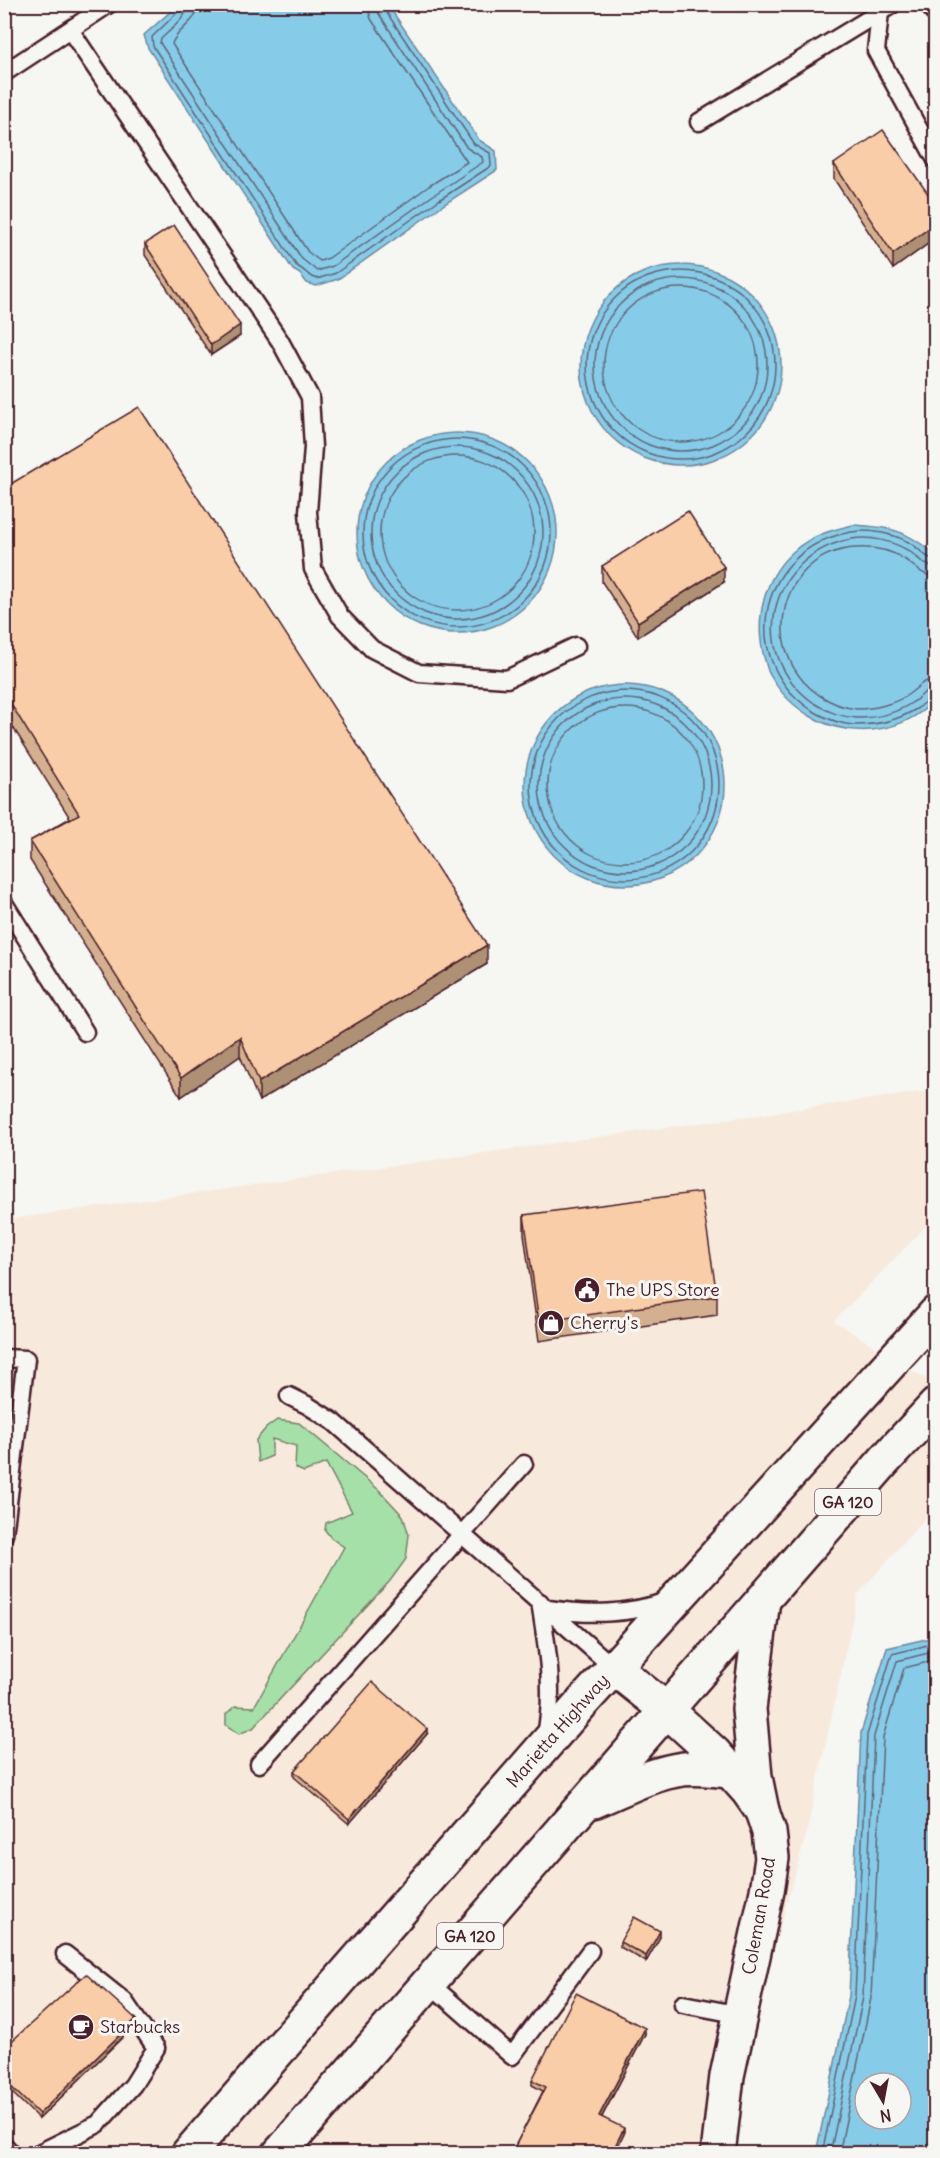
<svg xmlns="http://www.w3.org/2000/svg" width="940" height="2158" font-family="Delius,sans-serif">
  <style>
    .built { fill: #f7eadc }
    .green { fill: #a4e0a7; stroke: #778069; stroke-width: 1.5 }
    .water { fill: #86cce8; stroke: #6e879c; stroke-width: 1.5; fill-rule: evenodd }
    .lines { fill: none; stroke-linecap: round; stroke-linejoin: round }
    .shore { stroke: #626477; stroke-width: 1.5 }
    .lane-casing { stroke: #4a1f2b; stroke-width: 21 }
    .secondary-casing { stroke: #4a1f2b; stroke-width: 38 }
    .highway-casing { stroke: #4a1f2b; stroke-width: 38 }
    .lane { stroke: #f6f6f2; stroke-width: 16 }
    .secondary { stroke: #f6f6f2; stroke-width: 33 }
    .highway { stroke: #f6f6f2; stroke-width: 33 }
    .wall { fill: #d5b090; stroke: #4a1f2b; stroke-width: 1.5 }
    .shaded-wall { fill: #ae9075; stroke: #4a1f2b; stroke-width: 1.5 }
    .building { fill: #f8cda7; stroke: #4a1f2b; stroke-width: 1.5 }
    .labels { text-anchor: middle; stroke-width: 6; stroke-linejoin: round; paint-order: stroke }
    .shield { fill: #f6f6f2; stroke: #7e6067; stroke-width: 1.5 }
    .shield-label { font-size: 16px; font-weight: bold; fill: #4a1f2b }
    .poi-label { font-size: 18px; fill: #4a1f2b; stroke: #f6f6f2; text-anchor: start }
    .street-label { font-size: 18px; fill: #4a1f2b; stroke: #f6f6f2 }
  </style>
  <rect width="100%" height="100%" fill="#f6f6f2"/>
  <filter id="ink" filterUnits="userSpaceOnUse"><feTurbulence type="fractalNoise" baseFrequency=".0167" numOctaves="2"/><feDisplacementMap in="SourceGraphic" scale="12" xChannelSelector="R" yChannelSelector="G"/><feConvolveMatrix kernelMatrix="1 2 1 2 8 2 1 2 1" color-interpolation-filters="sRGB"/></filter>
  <g filter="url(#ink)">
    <path class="built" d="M935,1090V1217L834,1321L935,1385V1507L858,1594L806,1835L774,1950L717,2136L716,2153H5L4,1220Z"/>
    <path class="green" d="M277,1420L299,1423L379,1490L403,1516L409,1535L406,1559L390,1581L253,1728L239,1734L226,1725V1714L235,1706L254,1707L344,1547L331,1538L325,1530L326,1523L352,1512L326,1463L304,1472L295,1468L296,1446L272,1439V1456L258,1462L256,1440L266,1428Z"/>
    <path class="water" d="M178,5H388L479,140L496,151L497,170L443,205L338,279L316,286L307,283L300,274L293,270L148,48L144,35Z
      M581 365a100 100 0 1 1 200 0a100 100 0 1 1-200 0Z
      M357 533a100 100 0 1 1 200 0a100 100 0 1 1-200 0Z
      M853,525C892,527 905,530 936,555L935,700C917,718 898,727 872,730C830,734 790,711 770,675C767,670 766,663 764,657C754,619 764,576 795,550C812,535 832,530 853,525Z
      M525 785a100 100 0 1 1 200 0a100 100 0 1 1-200 0Z
      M935,1637V2153H816L849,1996L861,1733L887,1648ZM865,2083H901V2119H865Z"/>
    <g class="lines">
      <path class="shore" d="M181,4L179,11L152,37L153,46L296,265C318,279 307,283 336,273L439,200L491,166L490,153L474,144L385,10L384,4
        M189,4C188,16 169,31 161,39L160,43L302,259L317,271L333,266L435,194L483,162L482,157L467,148L379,14L376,4
        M198,4C197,24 177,28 172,44L308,252L320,261L329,258L429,186L467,162L371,19L367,4
        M587 365a94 94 0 1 1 188 0a94 94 0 1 1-188 0Z
        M595 365a86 86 0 1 1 172 0a86 86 0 1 1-172 0Z
        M604 365a77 77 0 1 1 154 0a77 77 0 1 1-154 0Z
        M363 533a94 94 0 1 1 188 0a94 94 0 1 1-188 0Z
        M371 533a86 86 0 1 1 172 0a86 86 0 1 1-172 0Z
        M380 533a77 77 0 1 1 154 0a77 77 0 1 1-154 0Z
        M936,560C926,559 921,550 913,545C897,534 871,529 852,532C761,546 734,656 810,709C823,717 841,725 857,725C878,725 899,720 918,708C924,704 927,697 936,696
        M936,567C924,567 918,557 909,551C893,541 870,536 852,539C769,554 744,654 814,703C826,711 842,717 857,718C876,718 897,713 913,702C922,697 924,689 936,688
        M936,576C921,576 915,566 904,559C891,550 873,547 856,548C780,552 756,651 819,695C830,702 844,708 857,709C874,709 895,704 909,694C919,687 922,680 936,679
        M531 785a94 94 0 1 1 188 0a94 94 0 1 1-188 0Z
        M539 785a86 86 0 1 1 172 0a86 86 0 1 1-172 0Z
        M548 785a77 77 0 1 1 154 0a77 77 0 1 1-154 0Z
        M822,2154L855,1996L867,1735L892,1654L936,1643
        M830,2154L863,1997L874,1736L897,1661L936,1651
        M839,2154L871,1998L883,1737L904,1668L936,1660"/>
      <defs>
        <path id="lane" d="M893,4L880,12L876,51L936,160
          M928,4L936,15
          M70,30L280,341L310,397L313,447L308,512L313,569L340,616L372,649L419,673L507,679L576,646
          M4,73L109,4
          M699,122L880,12
          M4,903L85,1032
          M4,1358L26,1359L4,1535
          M289,1396L307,1405L334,1422L614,1668
          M540,1602C547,1647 555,1690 546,1735
          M548,1609C589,1615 628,1615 667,1601
          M259,1764L524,1464
          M429,1983L512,2056L590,1951
          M683,2004L741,2015
          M4,2145L12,2154
          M37,2154L98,2124L133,2085L156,2048L124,2001L65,1954"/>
        <path id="secondary" d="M614,1668L668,1711L714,1753L748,1791L762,1811L769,1832L772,1858L767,1891L727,2076L718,2154"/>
        <g id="highway">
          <path d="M594,1801C623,1789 652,1773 683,1769C699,1767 715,1770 731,1771"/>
          <path d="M762,1811L755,1777L749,1709L763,1600"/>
          <path id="s1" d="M188,2154L581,1704L936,1313"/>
          <path d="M279,2154L884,1461L936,1405"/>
        </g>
      </defs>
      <use href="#lane" class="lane-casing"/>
      <use href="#secondary" class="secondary-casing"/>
      <use href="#highway" class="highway-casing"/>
      <use href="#lane" class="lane"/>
      <use href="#secondary" class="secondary"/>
      <use href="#highway" class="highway"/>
    </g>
    <path class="wall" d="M834,164L936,205V238L893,269L834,179Z
      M145,244L240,336L211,355L145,255Z
      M4,488L487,964L259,1101L240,1056L181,1097L30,860V841L70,818L4,713Z
      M602,566L724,582L638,637L602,582Z
      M524,1215L717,1296V1315L539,1341L524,1234Z
      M427,1734L349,1824L294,1777V1771Z
      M660,1937L646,1962L620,1947V1942Z
      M136,2024L39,2119L4,2085V2048Z
      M645,2034L602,2117L624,2134L614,2154H511L543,2091L532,2085V2080Z"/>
    <path class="shaded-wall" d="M936,223V238L893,269V254Z
      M240,325V336L211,355V345Z
      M724,567V582L638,637V622Z
      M487,945V964L259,1101V1082Z
      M240,1037V1056L181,1097V1078Z
      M427,1729V1734L349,1824V1819Z
      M660,1931V1937L646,1962V1956Z
      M136,2019V2024L39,2119V2114Z
      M645,2028V2034L599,2122V2116Z
      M624,2128V2134L614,2154H611Z"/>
    <path class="building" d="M883,130L936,205V223L893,254L834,164Z
      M174,225L240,325L211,345L145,244Z
      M139,407L487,945L259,1082L240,1037L181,1078L30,841L79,814L4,693V488Z
      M688,511L724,567L638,622L602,566Z
      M701,1192L717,1296L539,1322L524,1215Z
      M372,1682L427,1729L349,1819L294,1771Z
      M634,1917L660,1931L646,1956L620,1942Z
      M86,1974L136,2019L39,2114L4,2080V2048Z
      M576,1993L645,2028L599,2116L624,2128L611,2154H511L546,2087L532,2080Z"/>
  </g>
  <defs>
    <symbol id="civic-disc" viewBox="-11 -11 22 22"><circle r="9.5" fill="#4a1f2b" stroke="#f6f6f2"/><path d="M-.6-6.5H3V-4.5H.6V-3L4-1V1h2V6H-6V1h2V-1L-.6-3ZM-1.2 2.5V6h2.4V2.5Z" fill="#fff"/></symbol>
    <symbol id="shop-disc" viewBox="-11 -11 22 22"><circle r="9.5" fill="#4a1f2b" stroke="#f6f6f2"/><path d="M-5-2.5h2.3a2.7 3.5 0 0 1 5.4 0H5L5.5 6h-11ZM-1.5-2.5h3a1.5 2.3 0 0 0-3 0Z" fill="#fff"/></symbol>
    <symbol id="cafe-disc" viewBox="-11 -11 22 22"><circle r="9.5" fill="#4a1f2b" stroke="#f6f6f2"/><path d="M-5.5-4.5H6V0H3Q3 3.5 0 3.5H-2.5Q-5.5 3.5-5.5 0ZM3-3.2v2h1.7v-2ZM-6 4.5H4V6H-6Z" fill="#fff"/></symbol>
  </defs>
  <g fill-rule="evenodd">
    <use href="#civic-disc" x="572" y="1275" width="30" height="30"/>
    <use href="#shop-disc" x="536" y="1308" width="30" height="30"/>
    <use href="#cafe-disc" x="66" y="2012" width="30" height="30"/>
  </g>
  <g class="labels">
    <g class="shield">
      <rect x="815" y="1489" width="66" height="26" rx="4.5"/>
      <rect x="437" y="1923" width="66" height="26" rx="4.5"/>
    </g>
    <g class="shield-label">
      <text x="848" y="1508">GA 120</text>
      <text x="470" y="1942">GA 120</text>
    </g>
    <g class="poi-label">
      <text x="606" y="1296">The UPS Store</text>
      <text x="570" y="1329">Cherry's</text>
      <text x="100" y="2033">Starbucks</text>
    </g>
    <g class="street-label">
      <text dy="6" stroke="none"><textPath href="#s1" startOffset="562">Marietta Highway</textPath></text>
      <text transform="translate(759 1916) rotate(-80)" y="6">Coleman Road</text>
    </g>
  </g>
  <rect width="940" height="2158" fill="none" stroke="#f6f6f2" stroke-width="24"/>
  <rect x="12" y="12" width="916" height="2134" fill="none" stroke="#4a1f2b" stroke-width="2" filter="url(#ink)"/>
  <g transform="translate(883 2101) rotate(170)"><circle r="28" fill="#f6f6f2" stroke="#b1a0a2" stroke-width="1.5"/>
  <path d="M0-4.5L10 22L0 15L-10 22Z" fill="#4a1f2b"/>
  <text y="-9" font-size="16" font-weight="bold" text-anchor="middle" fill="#4a1f2b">N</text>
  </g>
</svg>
